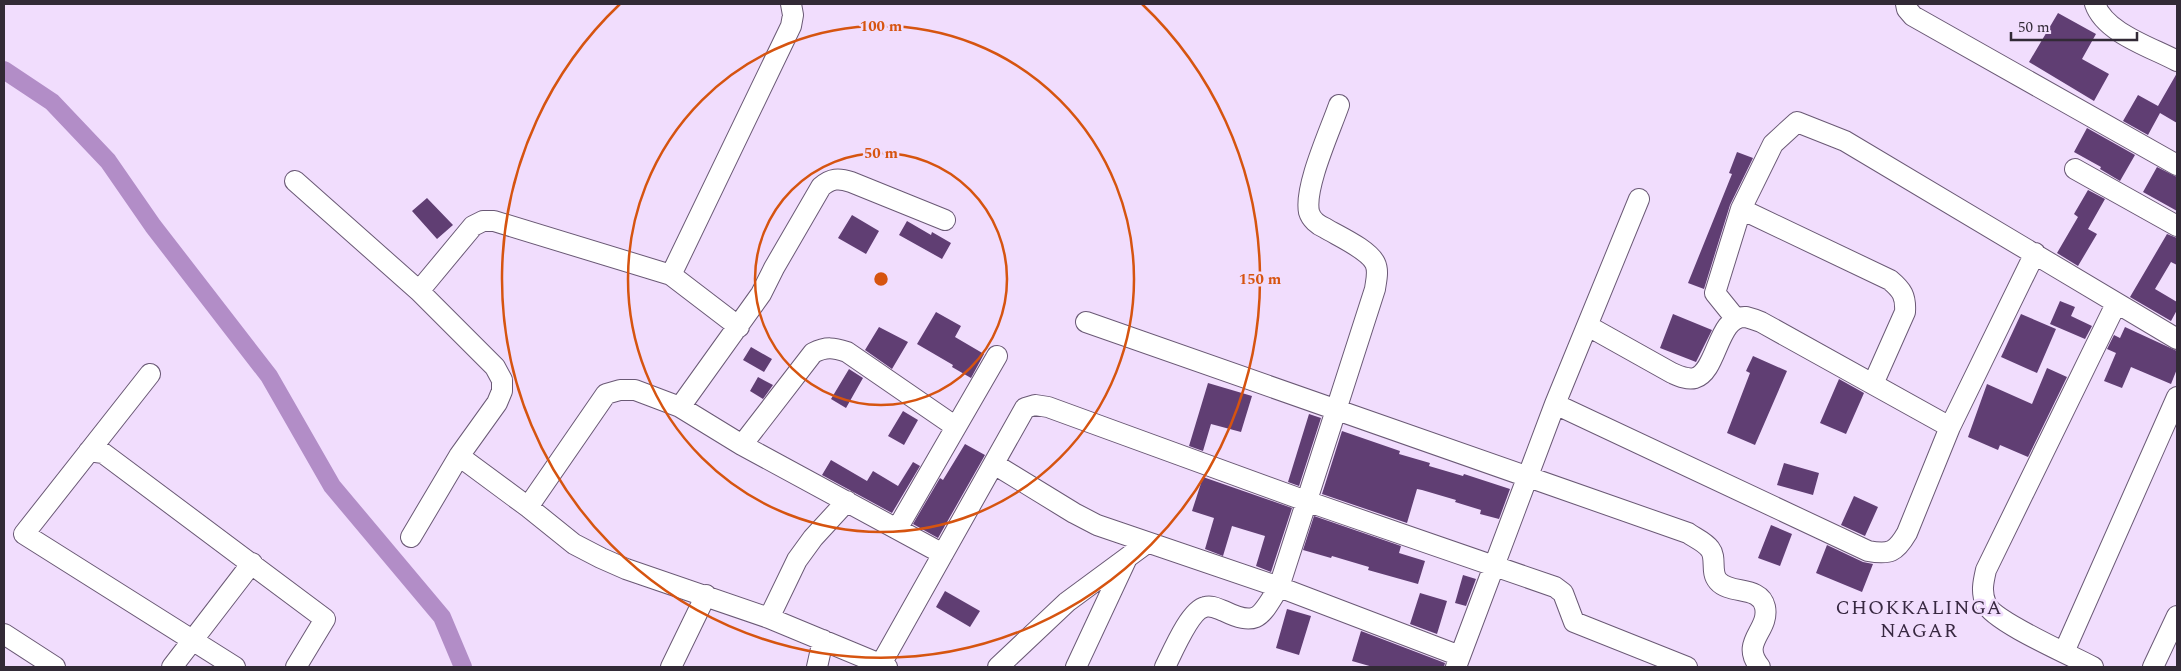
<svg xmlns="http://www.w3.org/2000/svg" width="2181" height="671" font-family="Spectral,serif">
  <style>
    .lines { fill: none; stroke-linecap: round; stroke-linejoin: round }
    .canal { stroke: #b28dc7; stroke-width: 18 }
    .building { fill: #603e73 }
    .street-casing { stroke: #6a5975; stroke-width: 22 }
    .street { stroke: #fff; stroke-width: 20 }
    .ring { fill: none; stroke: #d65410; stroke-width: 2.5 }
    .labels { text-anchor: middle; stroke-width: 5; stroke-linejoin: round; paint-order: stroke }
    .neighbourhood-label { font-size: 20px; letter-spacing: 1px; fill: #382841; stroke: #f1ddfd }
    .centre { fill: #d65410; stroke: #f1ddfd; stroke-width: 2.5 }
    .ring-label { font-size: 15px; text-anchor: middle; font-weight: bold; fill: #d65410; stroke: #f1ddfd; stroke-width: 5; stroke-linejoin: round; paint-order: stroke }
  </style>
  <rect width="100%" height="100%" fill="#f1ddfd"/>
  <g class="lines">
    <path class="canal" d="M4,70L52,102L108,161L153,226L269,376L332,486L442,617L463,667"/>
  </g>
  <path class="building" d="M2058,13L2096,34L2082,59L2109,74L2094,101L2029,62Z
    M2177,73V123L2160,113L2148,135L2123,121L2138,95L2158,106Z
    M2087,128L2135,155L2120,181L2100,169L2101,167L2074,152Z
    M1737,152L1753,158L1730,205L1704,289L1688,283L1732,174L1729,173Z
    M2157,167L2177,177V211L2143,192Z
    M2088,190L2105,199L2088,229L2097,234L2078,266L2057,253L2078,217L2074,214Z
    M427,198L453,225L437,239L412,211Z
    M852,215L879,231L866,254L838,238Z
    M907,221L931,235L932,232L951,243L942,259L899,235Z
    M2167,234L2177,238V265L2171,262L2155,289L2177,302V310L2171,321L2130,297Z
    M2060,301L2075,307L2071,316L2092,326L2085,339L2050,324Z
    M936,312L961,326L955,337L984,354L971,378L952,367L953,365L917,344Z
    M1673,314L1712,330L1696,362L1660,348Z
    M2021,314L2056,329L2037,373L2001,357Z
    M879,327L908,342L892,369L865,350Z
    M2125,327L2177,351V369L2171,384L2131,367L2122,388L2104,381L2116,353L2107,349L2114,335L2120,338Z
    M751,347L772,359L764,372L743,360Z
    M1753,356L1787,371L1755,445L1727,433L1750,373L1746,371Z
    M2047,368L2067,377L2028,457L2000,445L1998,450L1968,437L1987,384L2032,404Z
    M849,369L863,378L846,408L831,399Z
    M758,377L773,385L763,399L750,391Z
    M1839,379L1864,393L1846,434L1820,423Z
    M1208,383L1252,396L1241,432L1211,424L1203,451L1189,446Z
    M903,411L918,420L904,445L888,436Z
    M1309,414L1321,418L1299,486L1288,482Z
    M1342,431L1400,451L1399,454L1430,463L1429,466L1463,476L1464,474L1510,489L1499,519L1480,514L1481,510L1455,502L1456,500L1422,490L1417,489L1407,523L1322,494Z
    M965,444L985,455L938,538L913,524L940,478L943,480Z
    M831,460L867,481L873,471L898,486L913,462L920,466L892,513L822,475Z
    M1784,463L1819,473L1813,495L1777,485Z
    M1203,477L1292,508L1271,572L1256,566L1265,536L1232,526L1223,556L1205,549L1214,518L1192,511Z
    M1854,496L1878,507L1865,536L1841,525Z
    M1314,516L1401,546L1399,553L1425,561L1418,584L1368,570L1369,567L1332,556L1331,558L1303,550Z
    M1771,525L1792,534L1780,566L1758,558Z
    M1827,545L1863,562L1873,564L1862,592L1816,573Z
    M1463,575L1476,579L1466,606L1455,603Z
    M945,591L980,611L970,627L936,607Z
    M1420,593L1447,601L1437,634L1410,624Z
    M1287,609L1311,616L1299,655L1276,648Z
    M1361,631L1445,663L1444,667H1373L1352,661Z"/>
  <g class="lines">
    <defs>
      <path id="street" d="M1906,4L1907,9L1913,16L2177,165
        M2095,4C2105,33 2151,47 2177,61
        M2075,169L2177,226
        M295,181L419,291L495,367L502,380V391L497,403L459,456L411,537
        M1741,209L1890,280C1902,290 1906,296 1905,312L1873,384
        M671,275L791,26L793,15L791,4
        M419,291L473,226L483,221H494L671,275L739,327
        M1736,319L1715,293L1741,209L1773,144L1797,122L1845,141L2177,339
        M1086,322L1688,533C1695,538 1705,542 1710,549C1717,558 1710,572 1718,581C1730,595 1760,585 1765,607C1770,631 1739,642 1760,667
        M1588,326L1672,373C1679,376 1687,380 1695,378C1718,371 1717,315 1746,317C1750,318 1756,320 1761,322L1950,427
        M150,374L24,534L235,667
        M1555,404L1868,551C1890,555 1896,552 1907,533L1950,427L2035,253
        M680,407L761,294L774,268L821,187C831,178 839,178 851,182L945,220
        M742,445L813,353C827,346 834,348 847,352L956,427
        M89,451L103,453L325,619L296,667
        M459,456L528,507L574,544L601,558L626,569L769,618L887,667
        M994,464L1074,513L1097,525L1279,587L1460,656
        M528,507L606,394L620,390H635L680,407L742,445L943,554
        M897,529L997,356
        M769,618L797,560L813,538L847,501
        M4,634L55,667
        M2064,652L2177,397
        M881,664L1025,408L1035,405L1048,407L1306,501L1555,587L1563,593L1574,622L1687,667
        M172,667L252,563
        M671,667L706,595
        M817,667L823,640
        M998,667L1067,602L1147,543
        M1076,667L1126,560
        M1165,667C1172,653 1190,610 1205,607C1212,605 1218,609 1224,611C1259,628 1261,615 1279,587L1375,289C1376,281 1379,271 1375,263C1368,249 1338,236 1325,228C1318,225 1311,219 1309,212C1304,187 1330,131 1339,105
        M1456,667L1555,404L1639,199
        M2093,667C2073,656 1994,622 1986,604C1981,592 1983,583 1986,570L2116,304
        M2153,667L2177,616"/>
    </defs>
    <use href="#street" class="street-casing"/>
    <use href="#street" class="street"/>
  </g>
  <g class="ring">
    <circle cx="881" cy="279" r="126"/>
    <circle cx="881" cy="279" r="253"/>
    <path d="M1142 4A379 379 0 1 1 620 4"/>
  </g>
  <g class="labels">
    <g class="neighbourhood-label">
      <text x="1919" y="614">CHOKKALINGA<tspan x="1919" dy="23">NAGAR</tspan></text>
    </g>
  </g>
  <circle cx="881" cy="279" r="8" class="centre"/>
  <g class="ring-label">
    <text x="881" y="31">100 m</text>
    <text x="881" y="158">50 m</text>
    <text x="1260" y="284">150 m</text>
  </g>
  <rect width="2181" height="671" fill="none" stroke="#322a36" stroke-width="10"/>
  <path d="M2011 32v8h126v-8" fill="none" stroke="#322a36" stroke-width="2.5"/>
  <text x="2018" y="32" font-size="15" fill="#322a36" stroke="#f1ddfd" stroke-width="4" paint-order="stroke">50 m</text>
</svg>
